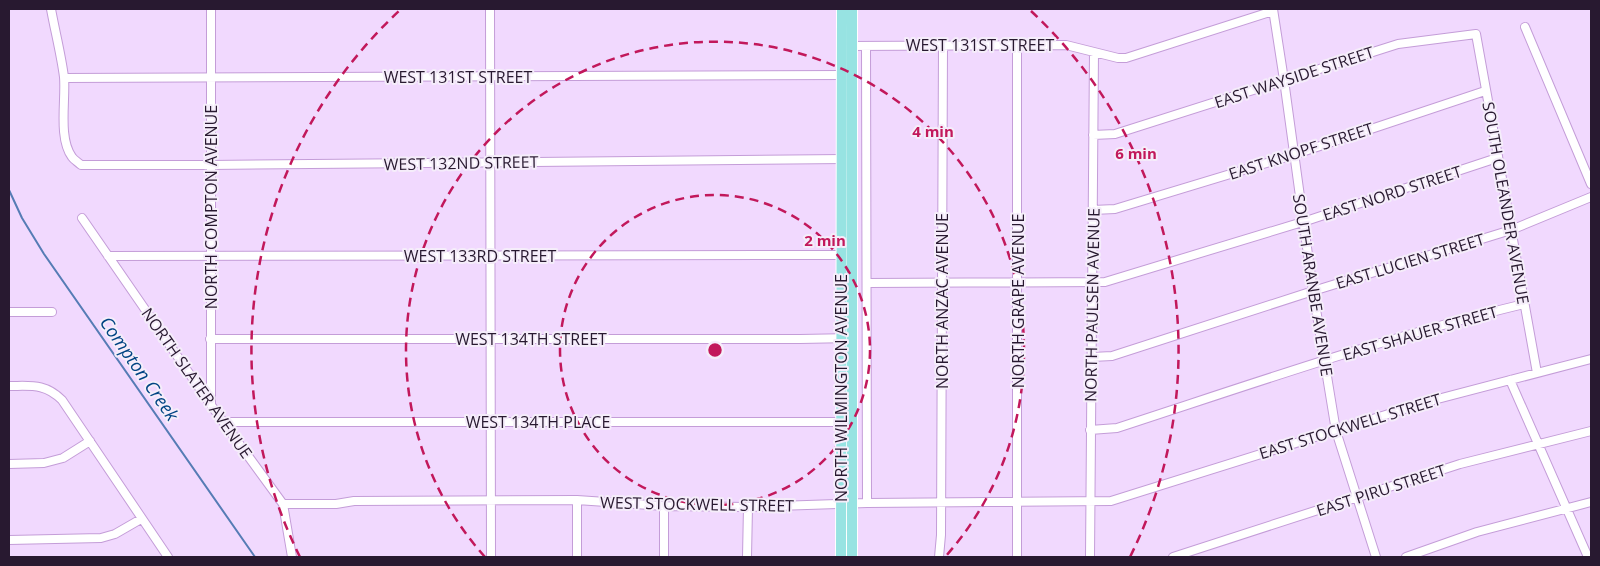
<svg xmlns="http://www.w3.org/2000/svg" width="1600" height="566" font-family="'Open Sans',sans-serif">
  <style>
    .lines { fill: none; stroke-linecap: round; stroke-linejoin: round }
    .stream { stroke: #567cb5; stroke-width: 2 }
    .minor-casing { stroke: #c49dd8; stroke-width: 10 }
    .major-casing { stroke: #fff; stroke-width: 12 }
    .minor { stroke: #fff; stroke-width: 8 }
    .major { stroke: #97e3e2; stroke-width: 10 }
    .ring { fill: none; stroke: #c2185b; stroke-width: 2.5; stroke-dasharray: 9 6 }
    .labels { text-anchor: middle; stroke-width: 4; stroke-linejoin: round; paint-order: stroke }
    .street-label { font-size: 16px; fill: #281930; stroke: #f5edfa }
    .water-label { font-size: 18px; font-style: italic; fill: #004483; stroke: #f5edfa }
    .centre { fill: #c2185b; stroke: #f5edfa; stroke-width: 2.5 }
    .ring-label { font-size: 15px; text-anchor: middle; font-weight: bold; fill: #c2185b; stroke: #f5edfa; stroke-width: 4; stroke-linejoin: round; paint-order: stroke }
  </style>
  <rect width="100%" height="100%" fill="#f1d9fe"/>
  <g class="lines">
    <path class="stream" d="M9,190L22,218L44,254L255,557"/>
    <defs>
      <path id="minor" d="M51,9C55,31 61,54 64,77C66,100 58,138 72,157C74,160 78,162 81,165H210L845,159
        M490,9L491,557
        M1273,9L1284,80L1313,291L1336,431L1376,557
        M1525,27L1591,184
        M847,46L1066,45L1118,58H1126L1273,11
        M866,46L867,503
        M64,78L846,75
        M1093,135L1115,134L1398,44L1476,34L1537,373
        M1093,210L1115,209L1293,155L1485,91
        M82,218L211,405L283,504L292,557
        M108,256L845,255
        M868,283L1105,282L1309,220L1497,158
        M9,312H52
        M210,339H800L852,338
        M1092,357L1112,356L1313,291L1511,230L1591,197
        M1510,380L1588,557
        M9,386C31,386 45,383 62,400L168,557
        M211,405V9
        M224,422H845
        M1090,430L1117,428C1252,384 1386,337 1524,304
        M9,464L44,463L63,458L90,441
        M283,504H336L354,501L577,500L664,506L748,507L867,503L1111,501L1430,401L1591,359
        M664,506V557
        M9,540L101,538L115,534L141,519
        M577,557V500
        M747,557L748,507
        M939,557L941,535L943,45
        M1017,557V44
        M1090,557L1094,52
        M1173,557L1460,464L1591,431
        M1406,557L1477,532L1591,502"/>
      <path id="major" d="M852,9V557
        M841,557L842,9"/>
    </defs>
    <use href="#minor" class="minor-casing"/>
    <use href="#major" class="major-casing"/>
    <use href="#minor" class="minor"/>
    <use href="#major" class="major"/>
  </g>
  <g class="ring">
    <circle cx="715" cy="350" r="155"/>
    <path d="M485 557A309 309 0 1 1 945 557"/>
    <path d="M300 557A464 464 0 0 1 399 11M1031 11A464 464 0 0 1 1130 557"/>
  </g>
  <g class="labels">
    <g class="street-label">
      <text x="980" y="51">WEST 131ST STREET</text>
      <text x="458" y="83">WEST 131ST STREET</text>
      <text transform="translate(1294 77) rotate(-18)" y="6">EAST WAYSIDE STREET</text>
      <text transform="translate(1301 151) rotate(-18)" y="6">EAST KNOPF STREET</text>
      <text transform="translate(461 163) rotate(-1)" y="6">WEST 132ND STREET</text>
      <text transform="translate(1392 193) rotate(-18)" y="6">EAST NORD STREET</text>
      <text transform="translate(1506 203) rotate(80)" y="6">SOUTH OLEANDER AVENUE</text>
      <text transform="translate(211 207) rotate(-90)" y="6">NORTH COMPTON AVENUE</text>
      <text x="480" y="262">WEST 133RD STREET</text>
      <text transform="translate(1410 261) rotate(-17)" y="6">EAST LUCIEN STREET</text>
      <text transform="translate(1313 285) rotate(81)" y="6">SOUTH ARANBE AVENUE</text>
      <text transform="translate(942 301) rotate(-90)" y="6">NORTH ANZAC AVENUE</text>
      <text transform="translate(1018 301) rotate(-90)" y="6">NORTH GRAPE AVENUE</text>
      <text transform="translate(1092 305) rotate(-89)" y="6">NORTH PAULSEN AVENUE</text>
      <text transform="translate(1420 333) rotate(-16)" y="6">EAST SHAUER STREET</text>
      <text x="531" y="345">WEST 134TH STREET</text>
      <text transform="translate(197 383) rotate(55)" y="6">NORTH SLATER AVENUE</text>
      <text transform="translate(841 388) rotate(-90)" y="6">NORTH WILMINGTON AVENUE</text>
      <text x="538" y="428">WEST 134TH PLACE</text>
      <text transform="translate(1350 426) rotate(-17)" y="6">EAST STOCKWELL STREET</text>
      <text transform="translate(1381 490) rotate(-18)" y="6">EAST PIRU STREET</text>
      <text transform="translate(697 504) rotate(1)" y="6">WEST STOCKWELL STREET</text>
    </g>
    <g class="water-label">
      <text transform="translate(139 369) rotate(55)" y="6">Compton Creek</text>
    </g>
  </g>
  <circle cx="715" cy="350" r="8" class="centre"/>
  <g class="ring-label">
    <text x="933" y="137">4 min</text>
    <text x="1136" y="159">6 min</text>
    <text x="825" y="246">2 min</text>
  </g>
  <rect width="1600" height="566" fill="none" stroke="#281930" stroke-width="20"/>
</svg>
